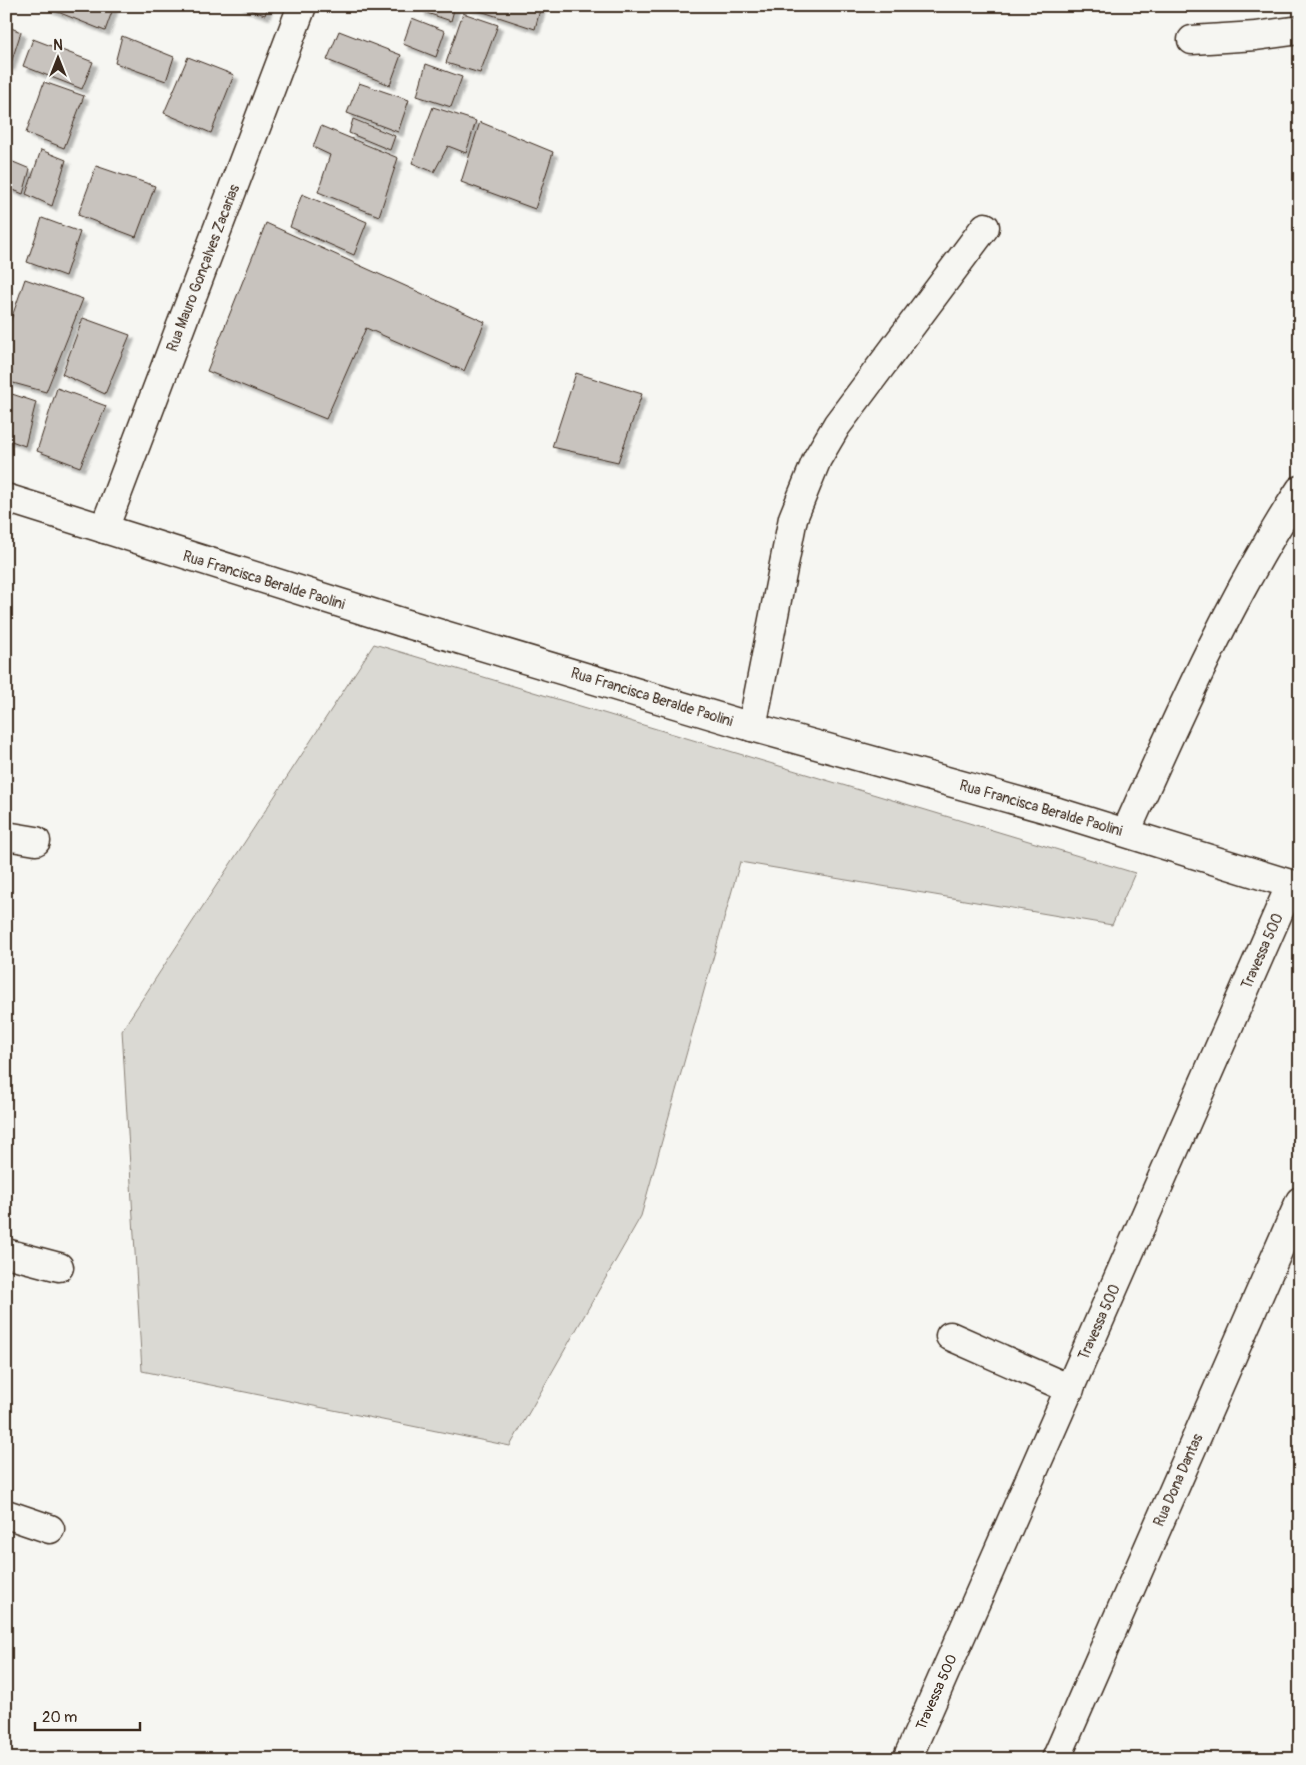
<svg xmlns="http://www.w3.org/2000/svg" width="1306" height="1765" font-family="Pangolin,sans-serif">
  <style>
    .green { fill: #dad9d3; stroke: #8a8278 }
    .building { fill: #c8c3be; stroke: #3b2a1e; filter: url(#shadow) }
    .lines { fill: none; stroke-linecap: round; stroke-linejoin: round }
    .minor-casing { stroke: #3b2a1e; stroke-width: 31 }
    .major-casing { stroke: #3b2a1e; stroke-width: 31 }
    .minor { stroke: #f6f6f2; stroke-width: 28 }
    .major { stroke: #f6f6f2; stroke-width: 28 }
    .labels { text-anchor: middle; stroke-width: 4; stroke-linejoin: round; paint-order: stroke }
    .street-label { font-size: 14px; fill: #3b2a1e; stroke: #f6f6f2 }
  </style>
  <defs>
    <filter id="shadow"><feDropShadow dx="4.5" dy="4.5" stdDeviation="1" flood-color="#0004"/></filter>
  </defs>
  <rect width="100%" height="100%" fill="#f6f6f2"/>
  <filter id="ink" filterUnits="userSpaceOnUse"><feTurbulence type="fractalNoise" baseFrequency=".02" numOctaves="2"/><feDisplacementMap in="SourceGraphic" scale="10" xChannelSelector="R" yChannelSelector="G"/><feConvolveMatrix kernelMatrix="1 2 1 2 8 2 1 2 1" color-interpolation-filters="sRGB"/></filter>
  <g filter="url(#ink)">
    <path class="green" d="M374,644L1135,873L1112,925L740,862L641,1216L510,1446L142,1371L122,1030Z"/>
    <path class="building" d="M49,6H114L105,31L48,8Z
      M238,6H268L265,15Z
      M422,6H455L451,21L421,11Z
      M465,6H541L535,29Z
      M463,13L498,25L480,73L446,63Z
      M412,18L445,31L436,57L403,44Z
      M6,26L21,32L10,66L6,64Z
      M339,31L401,55L390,85L327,60Z
      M122,36L174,57L166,81L115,63Z
      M33,39L93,62L82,89L23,66Z
      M188,57L234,75L211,133L164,113Z
      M426,64L462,77L451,107L417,96Z
      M44,82L84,96L64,148L26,133Z
      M359,83L409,100L398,132L347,113Z
      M433,107L476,121L466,153L448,146L434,172L412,163Z
      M353,119L395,136L390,150L349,133Z
      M480,122L553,152L535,209L461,182Z
      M321,126L398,158L379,216L318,192L330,155L313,147Z
      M41,150L66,160L52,206L26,194Z
      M6,159L30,169L23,194L6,187Z
      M96,166L155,186L136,237L78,215Z
      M302,194L367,222L354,255L290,227Z
      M42,218L80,232L65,276L27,262Z
      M266,223L485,322L464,371L366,328L326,419L207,371Z
      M25,279L83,299L46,392L6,381V334Z
      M83,318L130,335L105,394L62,374Z
      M576,373L642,394L618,462L552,447Z
      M57,388L106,406L80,467L37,451Z
      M6,392L36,402L25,446L6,439Z"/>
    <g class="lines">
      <defs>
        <path id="minor" d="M1192,40L1256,36L1300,30
          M104,529L302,6
          M752,727L793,518L817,459L837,425L985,227
          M1126,832C1178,716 1230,598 1300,490
          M6,836L36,841
          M6,1253L59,1267
          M950,1336L1070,1389
          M6,1514L50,1529
          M907,1759L1291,884
          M1056,1759L1300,1201"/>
        <path id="major" d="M6,498L401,622L752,727L1058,812L1300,887"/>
      </defs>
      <use href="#minor" class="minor-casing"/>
      <use href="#major" class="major-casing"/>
      <use href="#minor" class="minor"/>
      <use href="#major" class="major"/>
    </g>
  </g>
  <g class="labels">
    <g class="street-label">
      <text transform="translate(203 268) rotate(-69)" y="5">Rua Mauro Gonçalves Zacarias</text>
      <text transform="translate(264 580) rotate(17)" y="5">Rua Francisca Beralde Paolini</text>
      <text transform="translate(652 697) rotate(17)" y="5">Rua Francisca Beralde Paolini</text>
      <text transform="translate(1041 808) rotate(16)" y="5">Rua Francisca Beralde Paolini</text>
      <text transform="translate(1262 951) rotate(-66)" y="5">Travessa 500</text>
      <text transform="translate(1099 1322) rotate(-66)" y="5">Travessa 500</text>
      <text transform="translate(1178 1480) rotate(-66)" y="5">Rua Dona Dantas</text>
      <text transform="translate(936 1692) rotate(-66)" y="5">Travessa 500</text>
    </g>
  </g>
  <rect width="1306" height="1765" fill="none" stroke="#f6f6f2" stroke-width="25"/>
  <rect x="12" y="12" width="1281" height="1740" fill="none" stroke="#3b2a1e" stroke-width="2" filter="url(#ink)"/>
  <g transform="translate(58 58)" stroke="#f6f6f2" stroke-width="4" paint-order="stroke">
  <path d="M0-4L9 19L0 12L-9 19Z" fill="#3b2a1e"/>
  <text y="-8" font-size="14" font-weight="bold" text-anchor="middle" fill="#3b2a1e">N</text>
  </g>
  <path d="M35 1722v8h105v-8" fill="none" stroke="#3b2a1e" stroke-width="2.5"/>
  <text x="42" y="1722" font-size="15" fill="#3b2a1e" stroke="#f6f6f2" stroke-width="4" paint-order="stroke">20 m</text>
</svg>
